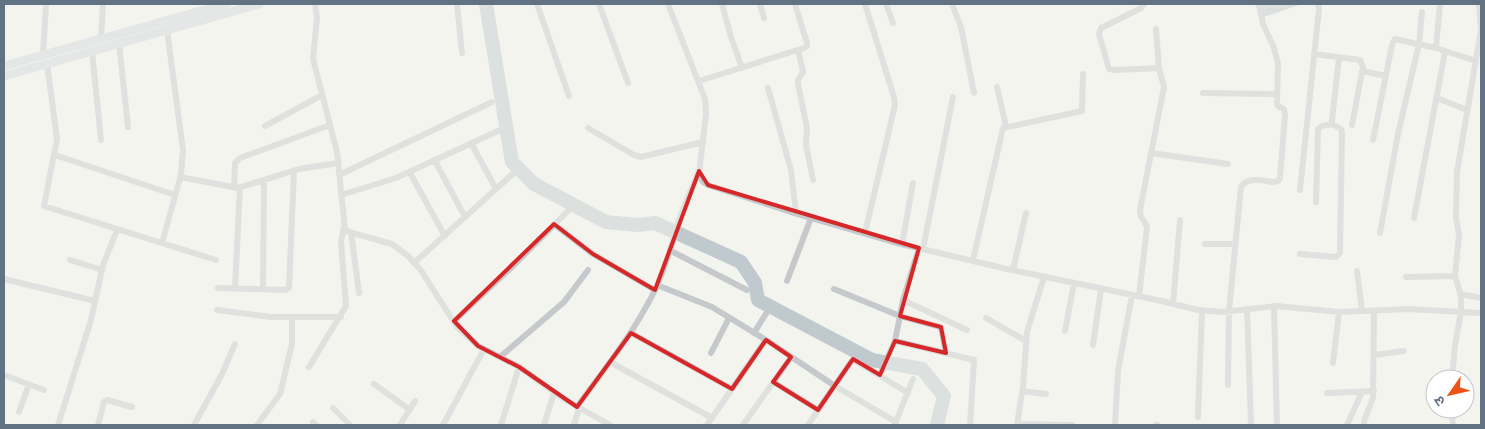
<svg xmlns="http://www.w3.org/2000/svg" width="1485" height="429" font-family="'PT Sans','Noto Sans Devanagari',sans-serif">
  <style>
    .water { fill: #bfc9ce }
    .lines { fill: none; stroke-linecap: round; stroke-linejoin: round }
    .river { stroke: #bfc9ce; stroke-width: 14 }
    .street { stroke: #c6c9cc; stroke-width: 6 }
    .secondary { stroke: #d2d8dc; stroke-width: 9 }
    .marked { fill: none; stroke: #d62828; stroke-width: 4; stroke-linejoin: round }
  </style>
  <rect width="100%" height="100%" fill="#f4f4ef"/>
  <path class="water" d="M1254,4H1302L1264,17Z"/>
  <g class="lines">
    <path class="river" d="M486,4L512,162L534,184L606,222L638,225L655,223L741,262L755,283L758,300L872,360L922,369L944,396L937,425"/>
    <path class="street" d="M315,4L317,18L313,59L337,152L345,229L349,232L392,244L408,256L420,269L457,327L478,346L519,367L501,425
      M457,4L462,53
      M537,4L569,96
      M599,4L628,83
      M668,4L705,99L706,114L699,174L703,182L708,185L791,212L901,244L1007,269L1162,301L1198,310L1223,312L1276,306L1339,312L1408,309L1481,313
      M722,4L731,37L742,68
      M760,4L764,18
      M865,4L894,97L895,105L865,233
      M886,4L893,23
      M952,4L961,27L974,93
      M1144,4L1141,8L1101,28L1099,34L1109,69L1115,70L1159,68
      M101,38L103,4
      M119,43L128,127
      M1436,48L1440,4
      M798,50L803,72L798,80V84L807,128L806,145L813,180
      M92,51L101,140
      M1314,54L1360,60L1363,67L1352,125
      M43,55L46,4
      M47,64L57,139L44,206L216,260
      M1362,71L1386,76
      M699,81L804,48L807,46V43L795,4
      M997,87L1006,126
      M768,88L791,170L796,213
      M1203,93L1277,94
      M1437,98L1467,110
      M265,126L322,95
      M588,128L634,155L641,157L703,142
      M1373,140L1392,45L1395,39L1436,48L1476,61
      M471,143L496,189
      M1151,153L1228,164
      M55,155L175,195
      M435,161L465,217
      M410,173L445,236
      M339,175L492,102
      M180,177L238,188L299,169L338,163
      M234,188L235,163L240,158L330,125
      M1300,190L1319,9L1318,4
      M341,195L396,178L500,130
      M1316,202L1318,129L1322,126L1332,124
      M1414,218L1445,52
      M554,224L593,254L655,290
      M351,232L359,293
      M1380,233L1398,134L1419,44L1422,12
      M162,243L181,175L183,150L167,30
      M902,244L913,183
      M1205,244H1235
      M923,249L953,97
      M671,251L747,290
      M1300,254L1336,257L1340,253L1342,132L1341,129L1332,124V120L1339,58
      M70,260L102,270
      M973,260L1003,128L1082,111L1083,74
      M414,263L516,171
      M1013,270L1026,213
      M1357,271L1362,311
      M1406,277L1455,276
      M4,279L95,301
      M787,281L811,218
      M657,285L712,307L766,340L835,386L896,422
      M218,288L286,290L289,288L294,171
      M235,288L240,187
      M263,289L264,180
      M834,289L900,316L941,327L946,353
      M1460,294L1481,298
      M1139,296L1147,228C1146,221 1139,218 1140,210L1164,87L1159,68L1156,29
      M903,300L967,330
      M1173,304L1180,220
      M1274,306L1277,425
      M1247,309L1251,425
      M217,310L271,317H341
      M986,318L1026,341
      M454,321L515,264L568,211
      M1065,331L1074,283
      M631,333L732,389
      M754,333L767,312
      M895,341L974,360L970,425
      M1093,345L1101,289
      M711,353L729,318
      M1374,355L1404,351
      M500,357L564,302L588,270
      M610,362L712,418
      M1333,363L1339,312
      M309,367L346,306L341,241L344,227
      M519,367L564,399L610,425
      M4,375L44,390
      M880,375L895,341L903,300L919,248
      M1452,379L1455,345L1461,312V296L1455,276L1459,235L1456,217L1457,172L1481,30L1479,4
      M773,382L818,410
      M374,384L410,410
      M1228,385L1229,311L1241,187C1247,176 1263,181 1274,182L1278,181L1280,178L1285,115L1284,109L1278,106L1277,103L1278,63L1274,48L1263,24L1259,4
      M1022,391L1046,394
      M1327,393L1374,391
      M577,407C605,369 633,334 654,292C663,273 669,254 675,234C680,213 690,193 698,173
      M333,408L350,425
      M1451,409L1453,425
      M19,412L29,384
      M1198,417L1202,310
      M313,422L316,425
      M895,424L913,379
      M1017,424L1072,425
      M58,425L91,320L103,265L117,230
      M98,425L104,402L107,400L132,407
      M194,425L222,374L235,344
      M257,425L280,394L292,344V317
      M400,425L415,401
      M443,425L484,349
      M544,425L554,393
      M574,425L579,408
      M707,425L766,340
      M743,425L791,357
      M808,425L851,362L854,360L908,393
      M1017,425L1023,386L1027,332L1044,277
      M1115,425L1118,371L1132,295
      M1156,425H1157
      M1347,425L1362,392
      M1364,425V421L1373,398L1374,311"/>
    <path class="secondary" d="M4,66L226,4
      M4,76L259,4"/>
  </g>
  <path d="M0 0H1485V429H0ZM699,171L708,185L919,248L900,316L941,327L946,353L895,341L880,375L853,359L818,410L773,382L791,357L766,340L732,389L631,333L577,407L519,367L478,346L454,321L554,224L593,254L655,290Z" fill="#f4f4ef" fill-opacity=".55" fill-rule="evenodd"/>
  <path class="marked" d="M699,171L708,185L919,248L900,316L941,327L946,353L895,341L880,375L853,359L818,410L773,382L791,357L766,340L732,389L631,333L577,407L519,367L478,346L454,321L554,224L593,254L655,290Z"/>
  <rect width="1485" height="429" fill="none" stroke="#617283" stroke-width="10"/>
  <g transform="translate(1450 394) rotate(236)"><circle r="24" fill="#ffffff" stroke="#c0c7cd"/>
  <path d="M0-4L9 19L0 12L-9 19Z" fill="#ef5215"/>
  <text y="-8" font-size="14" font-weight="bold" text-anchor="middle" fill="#617283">उ</text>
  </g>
</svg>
